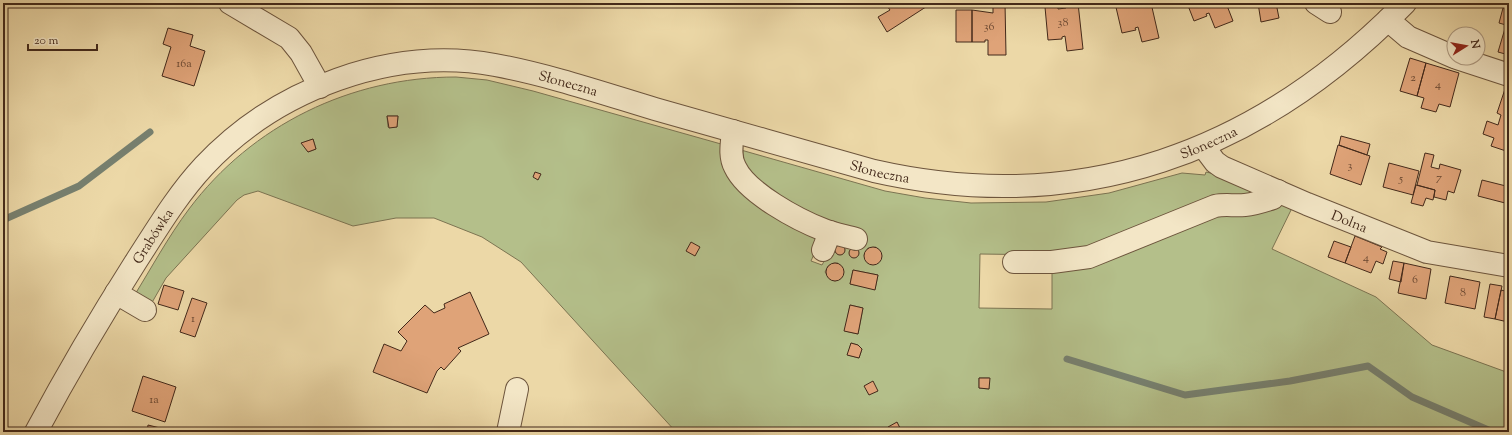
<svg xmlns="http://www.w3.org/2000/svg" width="1512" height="435" font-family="'Sorts Mill Goudy',serif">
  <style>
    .green { fill: #b4bf8a; stroke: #7c7452; fill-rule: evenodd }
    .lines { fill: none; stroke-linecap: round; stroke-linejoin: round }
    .stream { stroke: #77806f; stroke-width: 7 }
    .building { fill: #dfa378; stroke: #43291a }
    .minor-casing { stroke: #6d553d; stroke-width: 24 }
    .minor { stroke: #f3e6c6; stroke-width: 22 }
    .labels { text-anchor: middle; stroke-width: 3.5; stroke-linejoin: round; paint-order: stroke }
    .number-label { font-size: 12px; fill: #6a4832 }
    .street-label { font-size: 14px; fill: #43291a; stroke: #f3e6c6 }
  </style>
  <rect width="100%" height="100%" fill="#ecd8a7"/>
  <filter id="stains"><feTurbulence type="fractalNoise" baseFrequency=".005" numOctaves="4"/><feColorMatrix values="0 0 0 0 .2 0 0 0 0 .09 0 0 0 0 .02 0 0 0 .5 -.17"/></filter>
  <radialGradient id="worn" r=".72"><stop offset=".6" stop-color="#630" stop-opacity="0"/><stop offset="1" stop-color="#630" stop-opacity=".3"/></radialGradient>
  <path class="green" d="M456,77L487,80L533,91L721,144C729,188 754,201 790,222C798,226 808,229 815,235L818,245L811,261L822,265L834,243L844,241L860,247L863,237C847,231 830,226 814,219C798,211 726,173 741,150L885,191L925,198L971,203L1046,202L1109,193L1182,173L1205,175L1206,172L1224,176L1262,192L1211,199L1083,250L1052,255L980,254L979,308L1052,309V269L1082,265L1097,261L1225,210L1227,213H1247L1281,204L1292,208L1272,249L1376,297L1432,345L1509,373V432H902L897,423L889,427L891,432H676L521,262L482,237L434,218H396L353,226L258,191L244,195L237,200L166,278L150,306L134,296C152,267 168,237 189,209C252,125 351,77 456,77ZM387,116H398L397,127H388ZM313,139L316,149L308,152L302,143ZM876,247L881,253V259L877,263L870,264L866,260L864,255L868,248ZM834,263H838L843,270L841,278L835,281L830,279L825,272L828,266ZM853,270L878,275L875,289L850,284ZM850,305L863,308L858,334L845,331ZM851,343L858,345L862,349L859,358L848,355ZM979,378H989V389L979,388Z"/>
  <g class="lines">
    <path class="stream" d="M3,220L79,186L150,132
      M1067,359L1185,395L1290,381L1368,366L1412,397L1493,432"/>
  </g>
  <path class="building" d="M885,3H932L887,32L878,17L890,10Z
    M993,3H1005L1006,55H988V40H985V42H972V10L993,13Z
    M1065,3H1078L1083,49L1067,51L1065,36L1062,37V39L1048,40L1045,7L1058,6V9L1066,8Z
    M1115,3H1151L1159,38L1142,42L1138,27L1135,28L1136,30L1122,33Z
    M1187,3H1226L1233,21L1215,28L1209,13L1206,14L1207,16L1194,21Z
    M1258,3H1276L1279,18L1261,22Z
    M1503,8L1509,10V55L1498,52L1506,25L1499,23Z
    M956,10H972V42H956Z
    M168,28L193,35L190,46L205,51L194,86L162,76L171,47L163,44Z
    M1410,58L1426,63L1417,96L1400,91Z
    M1426,63L1459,73L1450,107L1439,104L1436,112L1421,108L1424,98L1417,96Z
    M1505,89L1509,91V152L1491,146L1494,138L1483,134L1487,121L1498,125L1501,115L1497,113Z
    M387,116H398L397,127L389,128Z
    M1341,136L1370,144L1367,155L1339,145Z
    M313,139L316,149L308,152L301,143Z
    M1338,145L1370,156L1361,185L1330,174Z
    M1425,153L1434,155L1431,167L1439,169L1440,164L1461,170L1454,193L1448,191L1446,200L1434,197L1435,190L1417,185Z
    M1389,163L1419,171L1413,195L1383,187Z
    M535,172L541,174L538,180L533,177Z
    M1508,178L1509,204L1478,196L1482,180L1506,186Z
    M1416,185L1435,190L1433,200L1426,198L1423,206L1411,203Z
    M1355,236L1382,247L1380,249L1387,252L1383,264L1376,261L1371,273L1345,263Z
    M1334,241L1351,247L1345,263L1328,257Z
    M691,242L700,247L695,256L686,251Z
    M835 250a5 5 0 1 1 10 0a5 5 0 1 1-10 0Z
    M864 256a9 9 0 1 1 18 0a9 9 0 1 1-18 0Z
    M849 253a5 5 0 1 1 10 0a5 5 0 1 1-10 0Z
    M1393,261L1404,263L1401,282L1389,279Z
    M826 272a9 9 0 1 1 18 0a9 9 0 1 1-18 0Z
    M1404,263L1431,269L1426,299L1398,293Z
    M853,270L878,275L875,290L850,284Z
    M1450,276L1480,282L1475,309L1445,303Z
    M1490,284L1502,286L1495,319L1484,317Z
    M164,285L184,291L178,310L158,304Z
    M1501,290L1509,292V330L1506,329L1508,322L1495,319Z
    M470,292L489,334L458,348L461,351L444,370L441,367L437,371L427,393L373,372L384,344L401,351L407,341L398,332L425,305L434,313L445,308L444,304Z
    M192,298L207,303L195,337L180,332Z
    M850,305L863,308L858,334L844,331Z
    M851,343L858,345L862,349L859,358L847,355Z
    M143,376L176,387L165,422L132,411Z
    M979,378H990L989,389L979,388Z
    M873,381L878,391L869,395L864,386Z
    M897,422L902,432H891L888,427Z
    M148,425L160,428L159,432H147Z"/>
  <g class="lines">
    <defs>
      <g id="minor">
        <path d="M230,3L289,38L301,53L320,87"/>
        <path d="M1316,3L1330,12"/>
        <path d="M1388,20L1408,37L1454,57"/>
        <path d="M1457,58L1509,75"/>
        <path d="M733,131C732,143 729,156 735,167C747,193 798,220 824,230C834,234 846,236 856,239"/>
        <path id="s1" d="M1203,146L1215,162L1222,167L1307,204L1427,252L1509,266"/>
        <path d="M823,250L830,232"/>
        <path d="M1014,262H1052L1089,257L1215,206C1225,204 1234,206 1245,205C1254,204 1264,201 1273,198L1278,191"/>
        <path d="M116,293L145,310"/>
        <path id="s2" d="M36,432C67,374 100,318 135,263C157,229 177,195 204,166C276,89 391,46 495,65C549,75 602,93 655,109C728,130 801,150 874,171C1081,218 1258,153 1405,3"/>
        <path d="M508,432L517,389"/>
      </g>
    </defs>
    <use href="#minor" class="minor-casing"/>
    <use href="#minor" class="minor"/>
  </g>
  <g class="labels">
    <g class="number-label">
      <text x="1063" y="26">38</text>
      <text x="989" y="30">36</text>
      <text x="184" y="67">16a</text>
      <text x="1413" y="81">2</text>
      <text x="1438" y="88">4</text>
      <text x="1350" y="169">3</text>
      <text x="1439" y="181">7</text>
      <text x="1401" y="182">5</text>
      <text x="1366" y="261">4</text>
      <text x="1415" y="283">6</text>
      <text x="1463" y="296">8</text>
      <text x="193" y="322">1</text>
      <text x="154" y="403">1a</text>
    </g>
    <g class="street-label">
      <text dy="5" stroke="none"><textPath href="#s2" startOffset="711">Słoneczna</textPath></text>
      <text dy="5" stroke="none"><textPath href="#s2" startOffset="1371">Słoneczna</textPath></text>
      <text dy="5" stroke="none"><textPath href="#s2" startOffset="1035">Słoneczna</textPath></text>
      <text dy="5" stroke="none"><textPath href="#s1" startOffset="167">Dolna</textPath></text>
      <text dy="5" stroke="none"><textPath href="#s2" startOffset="228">Grabówka</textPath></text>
    </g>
  </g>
  <rect width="1512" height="435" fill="none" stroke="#ecd8a7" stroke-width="16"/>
  <rect x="4" y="4" width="1504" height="427" fill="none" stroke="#43291a" stroke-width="2"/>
  <rect x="8" y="8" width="1496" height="419" fill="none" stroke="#43291a"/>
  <g transform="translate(1466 46) rotate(79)"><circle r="19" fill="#f3e6c6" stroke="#ad9a81"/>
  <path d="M0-3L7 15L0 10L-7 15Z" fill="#8f2418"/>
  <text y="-6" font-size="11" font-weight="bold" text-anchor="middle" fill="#43291a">N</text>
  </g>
  <path d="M28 44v6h69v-6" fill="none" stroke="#43291a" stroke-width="2"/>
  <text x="34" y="44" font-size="12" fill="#43291a" stroke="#f3e6c6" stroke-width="3" paint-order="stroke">20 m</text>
  <rect width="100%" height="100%" filter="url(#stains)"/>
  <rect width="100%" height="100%" fill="url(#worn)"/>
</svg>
